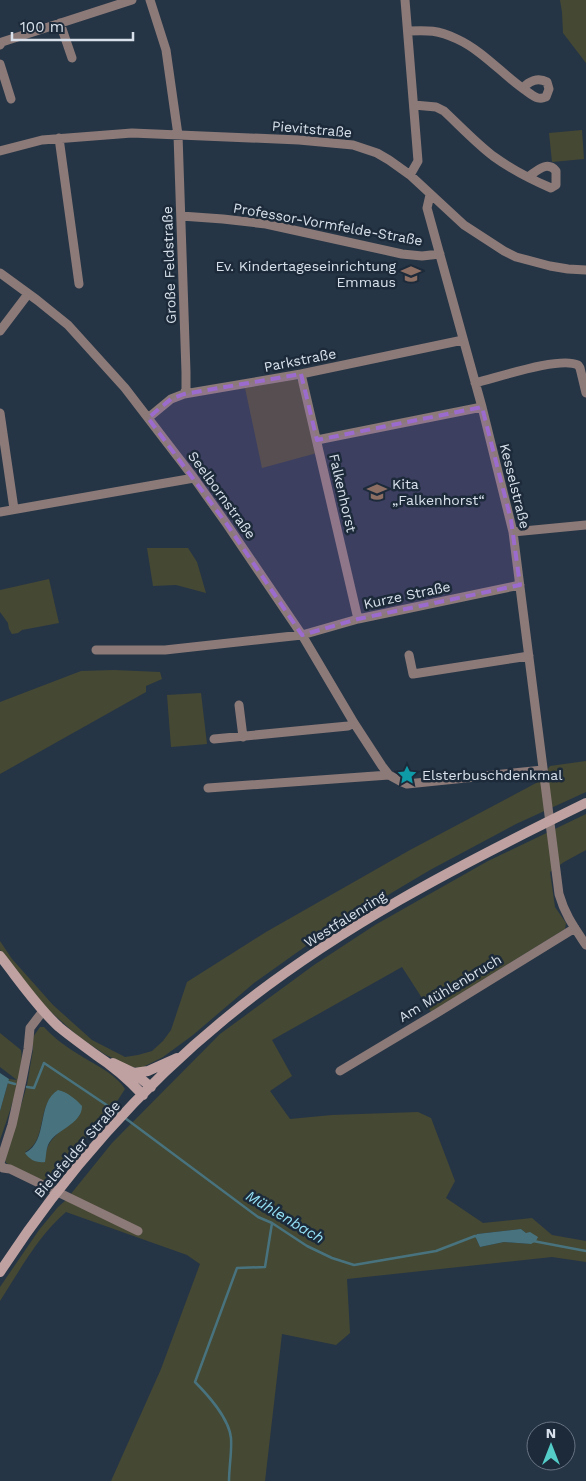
<svg xmlns="http://www.w3.org/2000/svg" width="586" height="1481" font-family="'Work Sans',sans-serif">
  <style>
    .green { fill: #454833; fill-rule: evenodd }
    .water { fill: #48737e }
    .lines { fill: none; stroke-linecap: round; stroke-linejoin: round }
    .stream { stroke: #48737e; stroke-width: 2.5 }
    .minor { stroke: #8c7a79; stroke-width: 9 }
    .secondary { stroke: #bea1a0; stroke-width: 10 }
    .marked { fill: #9c6bce; fill-opacity: 0.2; stroke: #9c6bce; stroke-width: 4; stroke-dasharray: 10 6; stroke-linejoin: round }
    .labels { text-anchor: middle; stroke-width: 5; stroke-linejoin: round; paint-order: stroke }
    .street-label { font-size: 14px; fill: #d8e1eb; stroke: #1c2a3a }
    .poi-label { font-size: 14px; fill: #d8e1eb; stroke: #1c2a3a; text-anchor: start }
    .water-label { font-size: 15px; font-style: italic; fill: #94e1f5; stroke: #1c2a3a }
  </style>
  <rect width="100%" height="100%" fill="#263545"/>
  <path class="green" d="M560,0H586V63L563,33L562,12Z
    M582,130L584,159L552,162L549,133Z
    M292,379L297,380L301,384L317,453L262,468L245,388Z
    M147,548H188L197,562L206,593L176,585L153,586Z
    M49,579L59,623L22,630L18,633L12,634L9,629L8,623L0,612V590Z
    M114,670L160,672L162,679L146,686V692L0,774V702L81,671Z
    M201,693L207,744L171,747L167,695Z
    M586,761V792L516,824L430,870L351,917L313,941L254,983L193,1035L163,1057L141,1068L132,1067L106,1055L79,1037L42,1004L0,950V941L12,959L53,1005L92,1040L125,1057L138,1055L152,1051L163,1041L171,1030L187,982L266,932L410,850L538,782L550,766Z
    M586,814V850L564,862L550,872L555,907L566,923L565,929L431,1012L402,967L272,1040L292,1076L270,1091L290,1119L332,1115L418,1112L431,1118L455,1181L446,1198L483,1223L532,1218L552,1235L586,1241V1262L552,1257L347,1279L350,1333L336,1345L282,1334L265,1481H111L161,1369L200,1264L187,1255L66,1212C38,1236 20,1270 0,1301V1287L39,1230L58,1207L66,1200L112,1143L220,1034L314,965L375,925L488,861ZM521,1229L526,1233L531,1244L504,1242L480,1247L475,1236L477,1234Z
    M40,1027H44C54,1038 65,1046 78,1054C93,1064 115,1073 125,1089L116,1103L49,1180L45,1182L6,1163L5,1160L27,1085L33,1050V1037ZM55,1092L80,1115C68,1127 50,1135 46,1152H25C42,1144 40,1121 46,1106C48,1101 52,1096 55,1092Z
    M0,1033L21,1050C25,1070 7,1120 0,1140V1111L9,1079L17,1080L0,1067Z"/>
  <path class="water" d="M0,1073L9,1079L0,1111Z
    M58,1090C67,1092 76,1099 82,1106C82,1125 55,1129 48,1145C46,1150 46,1157 45,1162C36,1163 30,1160 25,1153C49,1141 36,1103 58,1090Z
    M521,1229L526,1233L530,1232L538,1237L536,1241L531,1244L504,1242L480,1247L475,1236L477,1234Z"/>
  <g class="lines">
    <path class="stream" d="M0,1078L8,1082L15,1084
      M27,1087L34,1088L44,1063L120,1114
      M125,1118L258,1217L272,1223L307,1246L332,1258L354,1265L436,1251L475,1236L478,1237
      M533,1241L586,1251
      M229,1481C229,1467 232,1452 231,1438C229,1419 208,1395 195,1382L237,1268L265,1267L272,1223"/>
    <path class="minor" d="M150,0L166,50L178,135L186,372V389L184,394
      M405,0L418,161L410,175
      M60,23L72,58
      M408,31C428,30 438,30 457,39C483,51 502,74 525,90C529,93 534,97 538,98C542,99 542,98 546,97L549,89L547,82C538,77 529,81 523,88
      M0,45L2,42L132,0
      M0,64L11,99
      M414,105L436,107L444,111C460,126 476,143 493,156C511,169 530,179 551,188L556,185V171C547,160 537,171 528,177
      M59,138L79,284
      M0,151L42,140L132,133L299,140L353,145L377,153L389,160L410,175L464,225L504,251L516,257L550,266L568,269L586,270
      M430,195L427,208L482,407L513,532L559,894C565,915 574,927 586,945
      M181,216L223,219L266,224L402,254L422,256L440,254
      M0,273L37,300L68,325L125,388L194,478L226,523L302,635L354,723L382,766L389,775L400,781L407,784L543,770
      M0,331L28,294
      M301,374L358,619
      M475,383C497,378 559,356 578,365L580,368L586,393
      M0,413L14,509
      M148,418L171,399L184,394L301,374L463,340
      M317,440L482,407
      M0,512L194,478
      M513,532L586,525
      M96,650H165L302,635L358,619L520,585
      M409,655L413,674L529,656
      M239,705L243,737
      M214,739L348,726L354,723
      M208,788L389,775
      M43,1011L30,1028L28,1049L22,1080L12,1125L0,1163L3,1168L10,1169L138,1231
      M340,1071L437,1013L575,928"/>
    <path class="secondary" d="M0,956C19,980 37,1007 59,1027C71,1037 84,1046 96,1055C113,1066 129,1080 143,1095
      M113,1063L134,1073L151,1087
      M134,1073L148,1071L177,1058
      M0,1272C62,1177 138,1090 226,1018C334,929 461,864 586,803"/>
  </g>
  <path class="marked" d="M301,374L317,440L482,407L511,520L520,585L358,619L302,635L226,523L148,418L171,399L184,394Z"/>
  <defs>
    <symbol id="school-bare" viewBox="-9 -9 18 18"><path d="M0-5L7-2L0 1L-7-2ZM-4 1L0 2.5L4 1V4Q0 6-4 4Z" fill="#8d6e63" stroke="#1c2a3a" stroke-width="2.5" paint-order="stroke"/></symbol>
    <symbol id="sight-bare" viewBox="-9 -9 18 18"><path d="M0-6L1.8-2.2L6-1.7L2.9 1.2L3.7 5.4L0 3.3L-3.7 5.4L-2.9 1.2L-6-1.7L-1.8-2.2Z" fill="#0f9aa8" stroke="#1c2a3a" stroke-width="2.5" paint-order="stroke"/></symbol>
  </defs>
  <g fill-rule="evenodd">
    <use href="#school-bare" x="397" y="260" width="28" height="28"/>
    <use href="#school-bare" x="363" y="478" width="28" height="28"/>
    <use href="#sight-bare" x="393" y="761" width="28" height="28"/>
  </g>
  <g class="labels">
    <g class="street-label">
      <text transform="translate(312 129) rotate(5)" y="5">Pievitstraße</text>
      <text transform="translate(328 224) rotate(10)" y="5">Professor-Vormfelde-Straße</text>
      <text transform="translate(169 265) rotate(-92)" y="5">Große Feldstraße</text>
      <text transform="translate(300 360) rotate(-11)" y="5">Parkstraße</text>
      <text transform="translate(515 486) rotate(76)" y="5">Kesselstraße</text>
      <text transform="translate(343 493) rotate(77)" y="5">Falkenhorst</text>
      <text transform="translate(222 495) rotate(54)" y="5">Seelbornstraße</text>
      <text transform="translate(407 595) rotate(-12)" y="5">Kurze Straße</text>
      <text transform="translate(345 919) rotate(-32)" y="5">Westfalenring</text>
      <text transform="translate(450 988) rotate(-31)" y="5">Am Mühlenbruch</text>
      <text transform="translate(77 1149) rotate(-49)" y="5">Bielefelder Straße</text>
    </g>
    <g class="poi-label">
      <text x="396" y="271" text-anchor="end">Ev. Kindertageseinrichtung<tspan x="396" dy="16">Emmaus</tspan></text>
      <text x="392" y="489">Kita<tspan x="392" dy="16">„Falkenhorst“</tspan></text>
      <text x="422" y="780">Elsterbuschdenkmal</text>
    </g>
    <g class="water-label">
      <text transform="translate(285 1217) rotate(31)" y="5">Mühlenbach</text>
    </g>
  </g>
  <g transform="translate(551 1446)"><circle r="24" fill="#1c2a3a" stroke="#677381"/>
  <path d="M0-4L9 19L0 12L-9 19Z" fill="#54cdc8"/>
  <text y="-8" font-size="14" font-weight="bold" text-anchor="middle" fill="#d8e1eb">N</text>
  </g>
  <path d="M12 32v8h121v-8" fill="none" stroke="#d8e1eb" stroke-width="2.5"/>
  <text x="20" y="32" font-size="15" fill="#d8e1eb" stroke="#1c2a3a" stroke-width="4" paint-order="stroke">100 m</text>
</svg>
